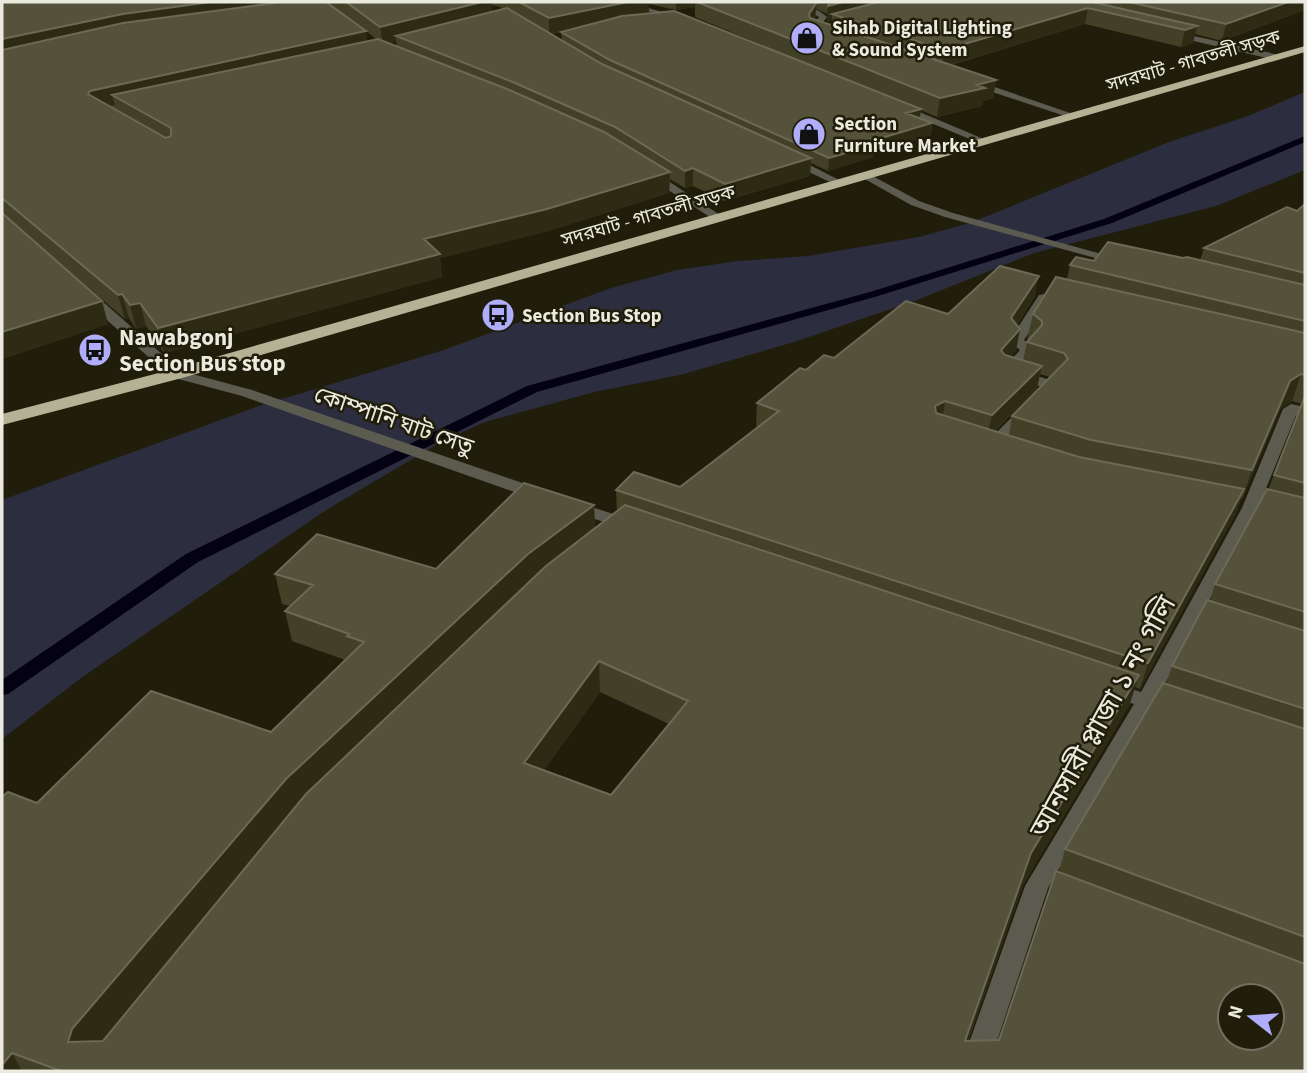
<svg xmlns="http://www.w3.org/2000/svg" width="1307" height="1073" font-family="'Source Sans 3','Noto Sans Bengali',sans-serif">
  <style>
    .green { fill: #2d2d40 }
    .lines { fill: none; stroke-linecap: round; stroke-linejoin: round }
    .stream { fill: #040212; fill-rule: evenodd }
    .minor { fill: #5c5b4f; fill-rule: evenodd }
    .highway { fill: #b4b194; fill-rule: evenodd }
    .wall { fill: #434028; fill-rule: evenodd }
    .shaded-wall { fill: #2d2b14 }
    .building { fill: #55523b; stroke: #6c6a55; stroke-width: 2; fill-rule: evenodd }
    .labels { text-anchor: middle; stroke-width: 5; stroke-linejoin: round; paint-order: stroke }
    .far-poi-label { font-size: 19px; font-weight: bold; fill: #ebeade; stroke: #201e0b; text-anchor: start }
    .far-street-label { font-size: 19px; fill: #ebeade; stroke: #201e0b }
    .poi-label { font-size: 23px; font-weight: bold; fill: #ebeade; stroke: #201e0b; text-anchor: start }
    .street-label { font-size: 23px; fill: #ebeade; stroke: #201e0b }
    .near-street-label { font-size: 28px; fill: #ebeade; stroke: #201e0b }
  </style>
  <rect width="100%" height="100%" fill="#201e0b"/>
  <path class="green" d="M1305,92V170L1216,206L1034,253L917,300L794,342L680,375L594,392L485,422L441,442L326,510L81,678L2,739V500L256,407L444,350L611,288L677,270L738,261L808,256L919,237L970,223L1169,142L1248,116Z"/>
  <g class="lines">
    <path class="stream" d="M1305,136V142L1112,223L878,296L537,392L198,562L8,694L2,695V680L186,554L527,386L870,292L1104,219Z"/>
    <path class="minor" d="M615,2H627L687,19L683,21Z
      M759,2C778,1 813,3 827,17L818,29L828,34L824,36L809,30L819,17L814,14Z
      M1171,31L1275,54L1279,57L1275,60L1168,35Z
      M971,81H977L1079,116L1071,118L971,85Z
      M897,105H903L986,140L977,142L897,109Z
      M786,157H794L843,182L834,184L786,161Z
      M649,170L653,171L723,217L713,219L645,175L644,173Z
      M867,173L919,201L953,213L1127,261L1121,265L945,217L911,205L863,178L862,176Z
      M86,290L91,291L181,371L252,390L546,491L548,495L540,500L534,499L242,396L171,377L81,297L79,294Z
      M1044,294L1051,298L1024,340L1035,349L1017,370L1057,382L1059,385L997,450H985L983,447L985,444L1042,387L1002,375L1000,372L1020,350L1009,341L1039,295Z
      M1291,404L1305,407V417L1296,415L1258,508L1158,697L1180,705L1183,710L1180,715L1173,717L1151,710L1048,888L987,1071H959L1025,886L1134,704L1103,694L1100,689L1103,684L1110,682L1141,692L1242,508L1283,409Z
      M573,501L635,521L638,525L629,530L567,510L565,506Z"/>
    <path class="highway" d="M1305,46V52L182,378L2,425V414L170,370Z"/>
  </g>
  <path class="wall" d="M2,2H1305V10L1222,41L1195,34L1193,43L1181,47L1085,24L951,65L996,80L993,98L983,101L982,106L937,117L921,110L920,118L932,123L931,135L873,152V157L828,171L811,163L810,176L724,201L693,186L685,188L670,179L669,193L548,231L440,258L442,277L164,353L146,326L136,329L129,318L125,319L22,231L108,324L2,359ZM649,4L676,10L695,7V17L844,79L649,13ZM492,5L500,7L504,9L492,12ZM816,9L828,14L827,22L832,20V25L815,19ZM366,31L376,39L367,41ZM561,32L562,41L550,34ZM396,41L397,46L388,43Z
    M1305,204V1071H2L37,803L271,732L345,660L292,641L285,611L290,606L282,604L275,574L436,569L594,505L595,528L617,511L616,490L680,487L758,427L756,426L757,403L806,370L948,314L1035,296L1017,325L1020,329L1016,350L1010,357L1023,361L1027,342L1029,340L1027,339L1033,314L1067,279L1070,265L1094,261L1183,258L1200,260L1204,248L1297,211ZM1040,374L1050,377L1012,416L1009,435L995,431L1037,388ZM1292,401L1302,404L1268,490L1215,584L1210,601L1172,666L1166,684L1065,849L1059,872L999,1040L968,1041L1023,885L1129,706L1135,687L1140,689L1236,513L1241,499H1242L1281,408ZM600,692L669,724L611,795L544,770Z"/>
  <path class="shaded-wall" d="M211,2H309L2,57V39L123,14Z
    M482,2H492L493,15L396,36V41L383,44L380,27Z
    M628,2H649V13L549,34V18Z
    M676,2H696L695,7L676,10Z
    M817,2L815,18L808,31L809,14Z
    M843,2H904L832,14V20L827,22L828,6Z
    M1288,2H1305V10L1222,41L1226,24Z
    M1088,8L1085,24L942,67L944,50Z
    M1197,26L1193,43L1181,47L1185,30Z
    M366,31L368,48L112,95L115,105L95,109L88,94L90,91Z
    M996,80L993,98L983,101L982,106L937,117L940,98Z
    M921,109L919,121L906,113Z
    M932,123L931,135L873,152V157L828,171L829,158L868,142Z
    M811,158L810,176L724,201L725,184Z
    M693,168V186L685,188V171Z
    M670,172L669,193L548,231L440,258L442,277L164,353L158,328L424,239Z
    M1039,276L1035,296L1007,340L1011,318Z
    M122,294L129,318L125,319L118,295Z
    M102,301L108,324L2,359V332Z
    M140,303L146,326L136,329L130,305Z
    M1020,329L1016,350L997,372L1001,350Z
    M1042,366L1037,388L987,438L992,415Z
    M1301,374L1292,401L1281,408L1242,499L1252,470L1290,381Z
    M945,401L942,424L932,429L935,406Z
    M1244,489L1236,513L1140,689L1148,663Z
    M594,505L595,534L87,1060L68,1042L72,1029L286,779L528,554Z
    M599,661L600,692L527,794L524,763Z
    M1139,675L1129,706L1023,885L957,1071L965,1041L1031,853Z
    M12,1053L22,1071H2V1065Z"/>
  <path class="building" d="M2,2H211L123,14L2,39Z
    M282,2H326L366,31L90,91L88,94L166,138L171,136V128L112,95L378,39L507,89L604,132L670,172L547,209L424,239L440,254L158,328L140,303L130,305L122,294L118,295L2,198V50L123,23Z
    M346,2H482L380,27Z
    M519,2H628L549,18Z
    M697,2H817L809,14L810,18L996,80L977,85L985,88L940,98Z
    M829,2H843L828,6Z
    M879,2H1092L1197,26L1185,30L1088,8L944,50L832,14Z
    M1129,2H1288L1226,24Z
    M507,8L602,64L811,158L725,184L693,168L685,171L615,127L515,83L396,36Z
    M674,11L921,109L906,113L932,123L868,142L874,145L829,158L610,60L561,32L622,16Z
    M1305,204V273L1204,248L1287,207L1297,211Z
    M2,213L102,301L2,332Z
    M1108,242L1183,258L1187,257L1305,285V321L1070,265L1076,257L1094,261Z
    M1000,266L1039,276L1011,318L1020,329L1001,350L1005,355L1042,366L992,415L945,401L935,406L936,413L1079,457L1244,489L1148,663L616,490L634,472L680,487L779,411L757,403L800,368L806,370L824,355L834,358L906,301L948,314Z
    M1056,277L1305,333V375L1301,374L1290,381L1252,470L1091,440L1012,416L1068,359L1064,353L1027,342L1042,325V321L1033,314Z
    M1305,396V483L1274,475Z
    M524,483L594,505L528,554L286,779L72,1029L68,1042L103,1041L306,794L546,566L625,505L1139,675L1031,853L965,1041L999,1040L1056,871L1305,964V1071H61L12,1053L2,1065V797L8,792L37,803L151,691L271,732L364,642L347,636L349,634L285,611L313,585L275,574L317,534L436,569ZM599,661L688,701L611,795L524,763ZM1230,996H1272V1038H1230Z
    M1267,489L1305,498V612L1215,584Z
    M1207,600L1305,631V709L1172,666Z
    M1163,683L1305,729V937L1065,849Z"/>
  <defs>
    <symbol id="shop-disc" viewBox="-11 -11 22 22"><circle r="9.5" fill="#b0aefa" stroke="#201e0b"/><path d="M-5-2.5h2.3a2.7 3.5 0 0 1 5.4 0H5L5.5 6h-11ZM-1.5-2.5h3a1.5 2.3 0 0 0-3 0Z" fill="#111"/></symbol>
    <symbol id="bus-disc" viewBox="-11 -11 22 22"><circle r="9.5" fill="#b0aefa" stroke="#201e0b"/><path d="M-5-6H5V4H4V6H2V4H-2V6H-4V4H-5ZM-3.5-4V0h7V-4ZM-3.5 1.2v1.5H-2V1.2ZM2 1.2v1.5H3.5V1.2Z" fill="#111"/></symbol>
  </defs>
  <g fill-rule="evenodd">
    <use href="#shop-disc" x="788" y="19" width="38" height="38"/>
    <use href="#shop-disc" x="790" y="115" width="38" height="38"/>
    <use href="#bus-disc" x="479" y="296" width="38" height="38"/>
    <use href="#bus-disc" x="76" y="331" width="38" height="38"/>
  </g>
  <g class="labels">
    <g class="far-poi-label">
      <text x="832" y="34">Sihab Digital Lighting<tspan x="832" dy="22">&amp; Sound System</tspan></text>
      <text x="834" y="130">Section<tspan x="834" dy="22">Furniture Market</tspan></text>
      <text x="522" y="322">Section Bus Stop</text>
    </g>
    <g class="far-street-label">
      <text transform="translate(1193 60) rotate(-16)" y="7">সদরঘাট - গাবতলী সড়ক</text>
      <text transform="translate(648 215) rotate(-16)" y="7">সদরঘাট - গাবতলী সড়ক</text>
    </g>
    <g class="poi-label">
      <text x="119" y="345">Nawabgonj<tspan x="119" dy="26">Section Bus stop</tspan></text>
    </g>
    <g class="street-label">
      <text transform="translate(394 420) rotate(19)" y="8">কোম্পানি ঘাট সেতু</text>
    </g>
    <g class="near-street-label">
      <text transform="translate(1102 716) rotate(-61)" y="10">আনসারী প্লাজা ১ নং গলি</text>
    </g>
  </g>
  <rect width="1307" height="1073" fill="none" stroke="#ebeade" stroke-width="7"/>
  <g transform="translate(1251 1017) rotate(287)"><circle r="33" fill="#201e0b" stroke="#71705f" stroke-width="2"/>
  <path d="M0-5L12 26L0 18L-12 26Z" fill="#b0aefa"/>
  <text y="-10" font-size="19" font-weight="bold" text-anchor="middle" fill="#ebeade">N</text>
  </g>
</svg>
